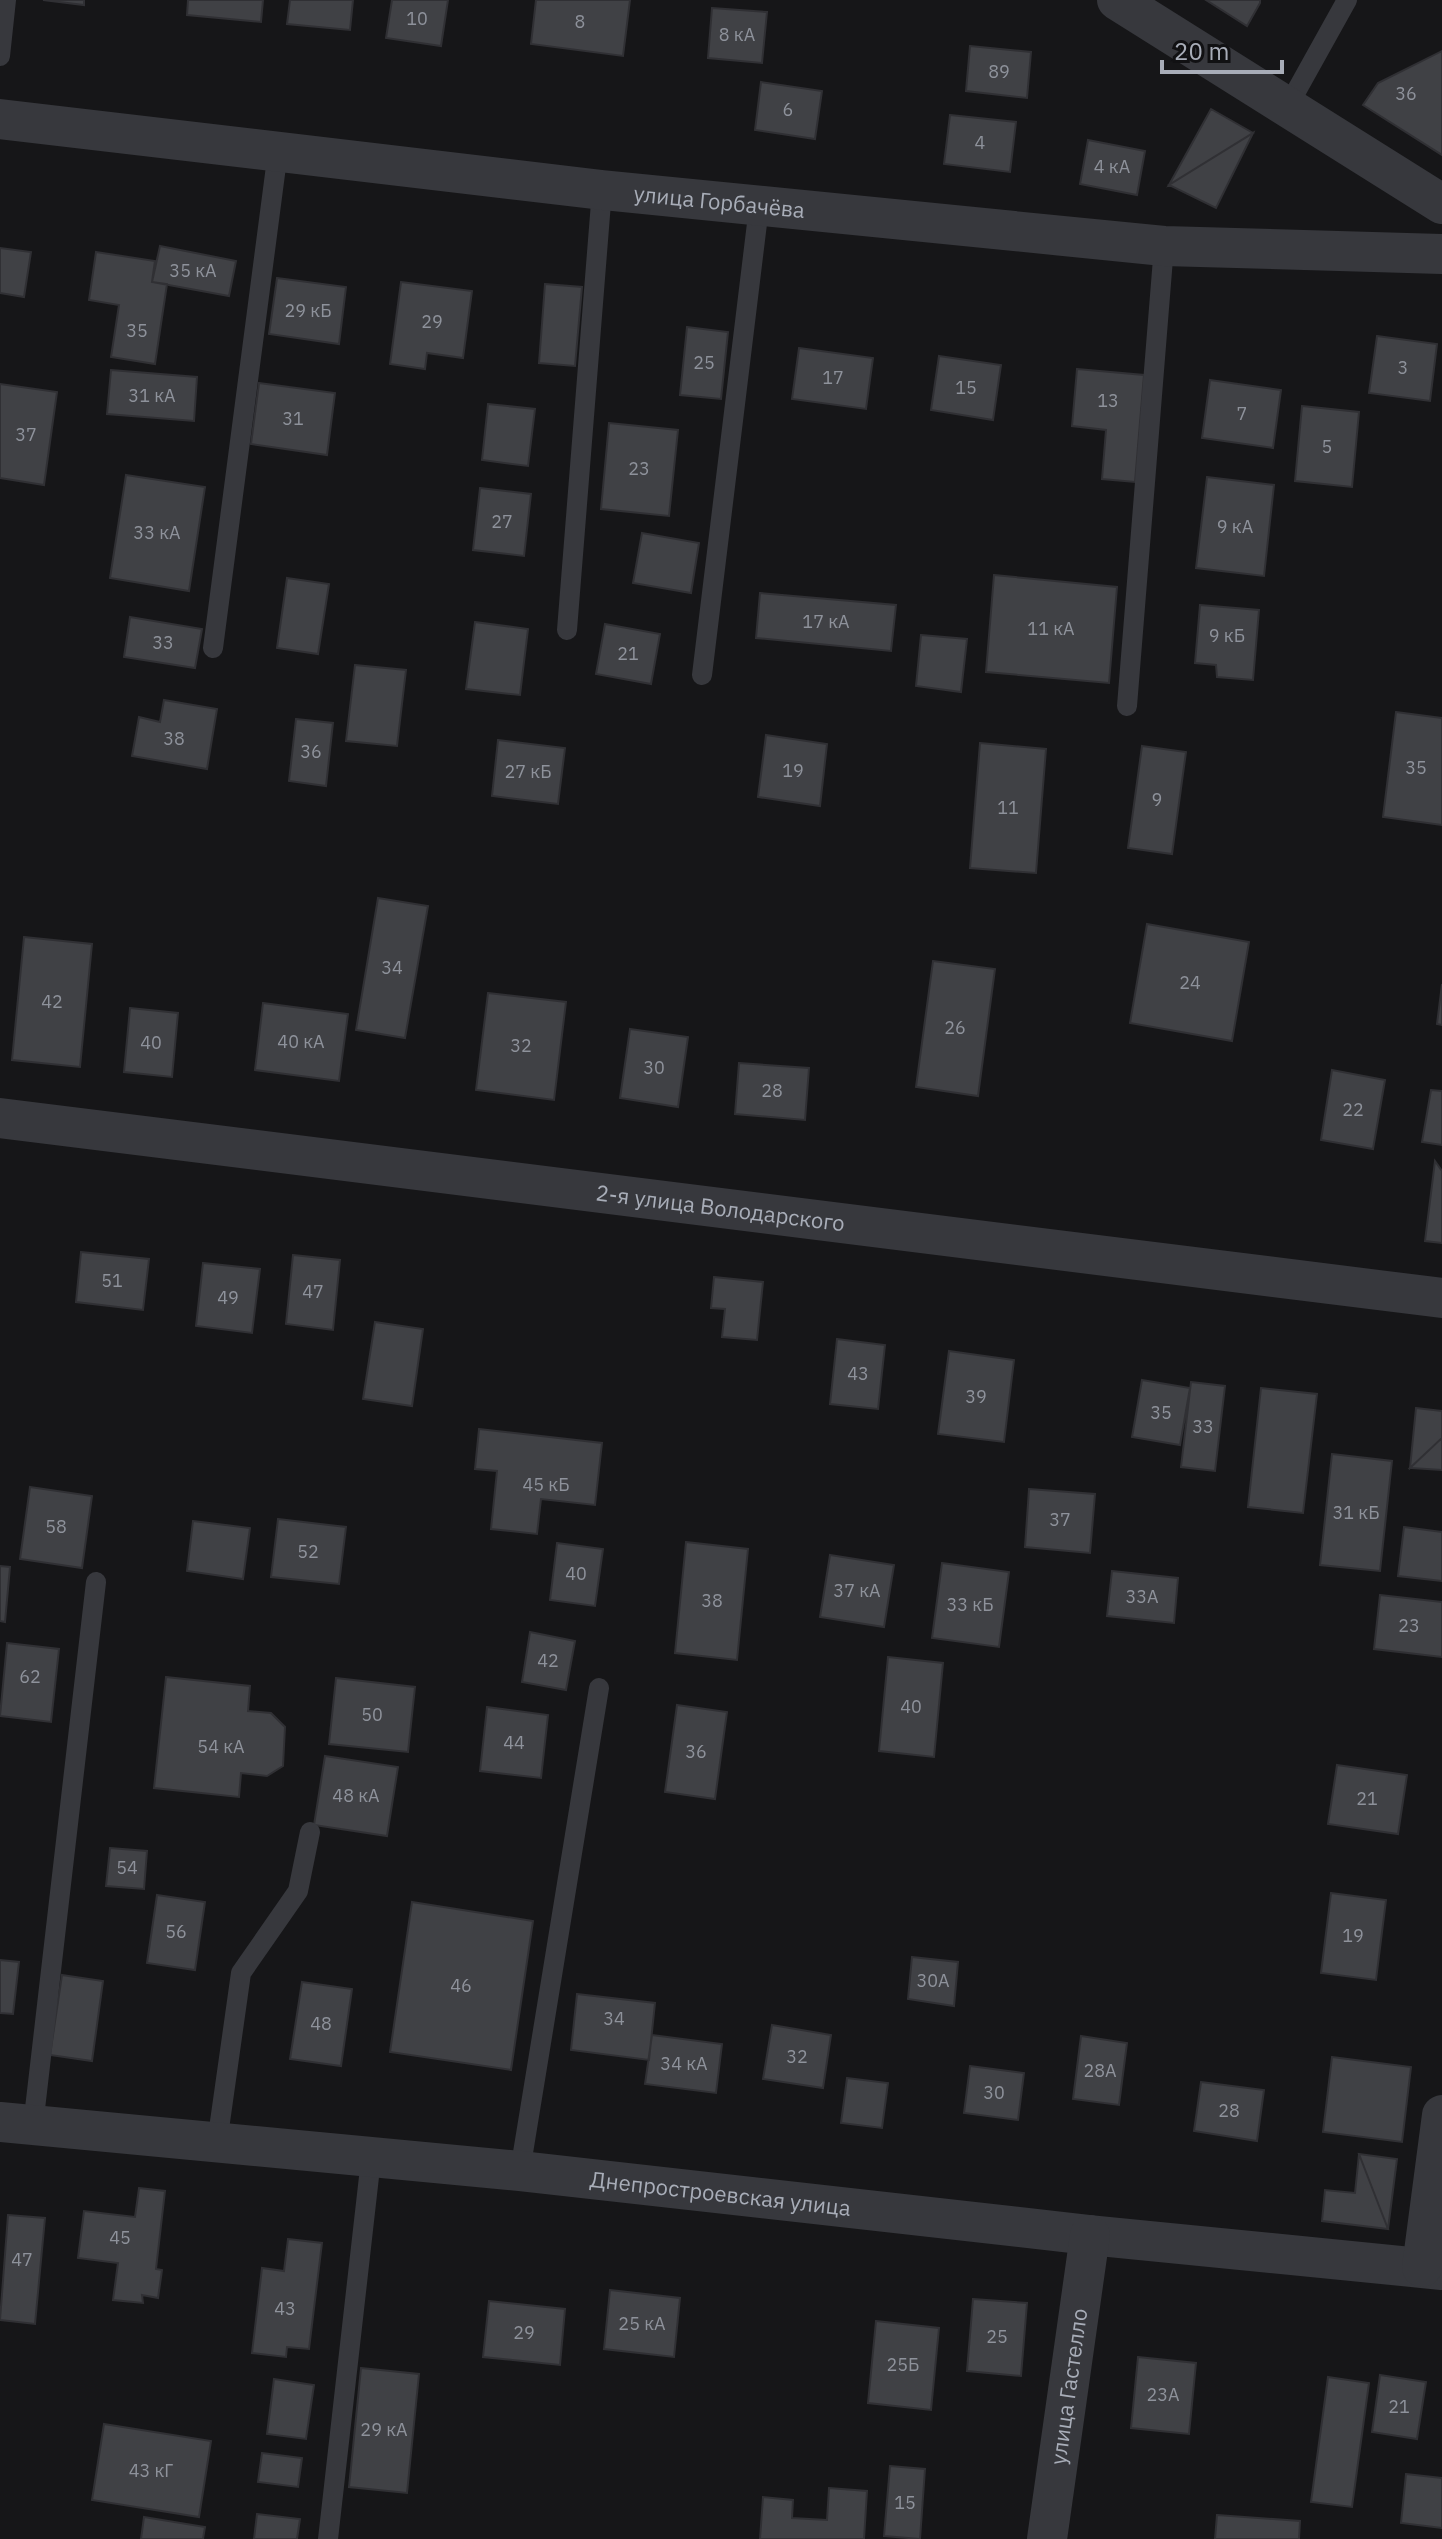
<svg xmlns="http://www.w3.org/2000/svg" width="1442" height="2539" font-family="'IBM Plex Sans',sans-serif">
  <style>
    .building { fill: #404145; stroke: #303034; stroke-width: 2 }
    .lines { fill: none; stroke-linecap: round; stroke-linejoin: round }
    .service { stroke: #37383d; stroke-width: 20 }
    .minor { stroke: #37383d; stroke-width: 40 }
    .labels { text-anchor: middle; stroke-width: 7; stroke-linejoin: round; paint-order: stroke }
    .number-label { font-size: 18px; fill: #8e929b }
    .street-label { font-size: 22px; fill: #a8adb8; stroke: #111113 }
  </style>
  <rect width="100%" height="100%" fill="#161618"/>
  <path class="building" d="M43,0H84V5Z
    M188,0H263L261,22L187,15Z
    M290,0H353L350,30L287,24Z
    M392,0H448L441,46L386,38Z
    M536,0H630L623,56L531,44Z
    M1206,0H1260V3L1247,26Z
    M712,8L767,12L762,63L708,58Z
    M970,46L1031,52L1027,98L966,91Z
    M1442,51V155L1363,105L1378,83Z
    M761,82L822,91L815,139L755,130Z
    M1211,109L1253,133L1169,185Z
    M950,115L1016,122L1010,172L944,164Z
    M1253,133L1216,208L1169,185Z
    M1088,140L1145,151L1137,195L1080,184Z
    M160,246L236,261L229,296L152,282Z
    M0,248L31,252L24,297L0,293Z
    M96,252L155,261L152,282L167,284L155,364L111,357L119,305L89,300Z
    M277,278L346,287L339,344L269,334Z
    M401,282L472,291L463,358L427,353L425,369L390,364Z
    M545,284L582,287L575,366L539,363Z
    M687,327L728,332L721,399L680,395Z
    M1377,336L1437,344L1430,401L1369,393Z
    M799,348L873,358L866,409L792,399Z
    M939,356L1001,365L993,420L931,410Z
    M1077,369L1144,375L1135,482L1102,479L1106,430L1072,426Z
    M111,370L197,377L194,421L107,414Z
    M1210,380L1281,390L1273,448L1202,438Z
    M259,383L335,393L327,455L251,444Z
    M0,384L57,392L44,485L0,478Z
    M488,404L535,409L528,466L482,460Z
    M1302,406L1359,412L1352,487L1295,481Z
    M609,423L678,430L669,516L601,509Z
    M126,475L205,487L189,591L110,578Z
    M1207,477L1274,485L1264,576L1196,568Z
    M480,488L531,494L524,556L473,550Z
    M642,533L699,543L691,593L633,583Z
    M994,575L1117,587L1109,683L986,672Z
    M287,578L329,584L318,654L277,648Z
    M760,593L896,605L891,651L756,638Z
    M1200,605L1259,610L1253,680L1217,677L1216,665L1195,663Z
    M130,617L202,629L195,668L124,657Z
    M475,622L528,629L520,695L466,689Z
    M605,624L660,634L651,684L596,674Z
    M921,635L967,639L961,692L916,686Z
    M355,665L406,670L397,746L346,741Z
    M164,700L217,709L207,769L132,756L139,717L160,722Z
    M1396,712L1442,718V825L1383,817Z
    M296,719L333,723L326,786L289,781Z
    M766,735L827,744L820,806L758,797Z
    M498,740L565,748L558,804L492,796Z
    M980,743L1046,749L1036,873L970,868Z
    M1142,746L1186,752L1172,854L1128,848Z
    M378,898L428,906L405,1038L356,1030Z
    M1147,924L1249,942L1232,1041L1130,1023Z
    M24,937L92,944L80,1067L12,1060Z
    M933,961L995,969L978,1096L916,1087Z
    M1442,984V1025L1437,1024Z
    M488,993L566,1002L554,1100L476,1090Z
    M263,1003L348,1014L339,1081L255,1070Z
    M130,1008L178,1013L172,1077L124,1072Z
    M630,1029L688,1037L678,1107L620,1098Z
    M739,1063L809,1068L805,1120L735,1114Z
    M1332,1070L1385,1080L1373,1149L1321,1140Z
    M1431,1090L1442,1091V1145L1422,1142Z
    M1435,1161L1442,1171V1243L1425,1241Z
    M81,1252L149,1259L143,1310L76,1302Z
    M293,1255L340,1260L333,1330L286,1324Z
    M203,1263L260,1269L252,1333L196,1326Z
    M714,1277L763,1282L757,1340L722,1337L725,1309L711,1308Z
    M375,1322L423,1329L412,1406L363,1399Z
    M837,1339L885,1345L878,1409L830,1404Z
    M949,1351L1014,1360L1004,1442L938,1434Z
    M1142,1380L1190,1388L1180,1445L1132,1437Z
    M1191,1382L1225,1386L1215,1471L1181,1467Z
    M1261,1388L1317,1394L1303,1513L1248,1507Z
    M1416,1408L1442,1411V1438L1410,1468Z
    M479,1429L602,1443L595,1505L541,1499L537,1534L491,1529L497,1471L475,1469Z
    M1442,1438V1470L1410,1468Z
    M1332,1454L1392,1461L1380,1571L1320,1565Z
    M30,1487L92,1496L82,1568L20,1559Z
    M1029,1489L1095,1494L1090,1553L1025,1547Z
    M278,1519L346,1527L339,1584L271,1577Z
    M193,1521L250,1528L243,1579L187,1571Z
    M1404,1527L1442,1532V1581L1398,1576Z
    M686,1542L748,1549L737,1660L675,1653Z
    M557,1543L603,1549L595,1606L550,1600Z
    M830,1555L894,1565L884,1627L820,1617Z
    M942,1563L1009,1572L999,1647L932,1638Z
    M0,1566L10,1567L5,1622L0,1621Z
    M1112,1571L1178,1578L1174,1623L1107,1616Z
    M1380,1595L1442,1602V1657L1374,1649Z
    M530,1632L575,1641L566,1690L522,1682Z
    M7,1643L59,1649L51,1722L0,1716Z
    M888,1657L943,1663L934,1757L879,1751Z
    M166,1677L250,1686L248,1711L271,1713L285,1727L283,1766L267,1776L241,1773L239,1797L154,1788Z
    M336,1678L415,1687L408,1752L329,1744Z
    M677,1705L727,1712L715,1799L665,1792Z
    M487,1707L548,1715L541,1778L480,1771Z
    M325,1756L398,1767L387,1836L314,1825Z
    M1337,1765L1407,1775L1398,1834L1328,1824Z
    M110,1848L147,1851L144,1889L106,1886Z
    M1331,1893L1386,1900L1376,1980L1321,1973Z
    M157,1895L205,1902L195,1970L147,1963Z
    M412,1902L533,1921L511,2070L390,2052Z
    M912,1957L958,1962L954,2006L908,1999Z
    M0,1960L19,1962L13,2014L0,2013Z
    M62,1975L103,1981L92,2061L50,2055Z
    M302,1982L352,1989L341,2066L290,2059Z
    M577,1994L655,2003L649,2060L571,2050Z
    M772,2025L831,2035L823,2088L763,2079Z
    M652,2035L722,2044L716,2093L645,2084Z
    M1081,2036L1127,2043L1119,2105L1073,2099Z
    M1332,2057L1411,2067L1402,2142L1323,2132Z
    M970,2066L1024,2073L1018,2120L964,2113Z
    M847,2078L888,2083L882,2128L841,2123Z
    M1201,2082L1264,2090L1257,2141L1194,2131Z
    M1359,2154L1388,2229L1322,2221L1325,2190L1355,2193Z
    M1359,2154L1397,2159L1388,2229Z
    M139,2188L165,2191L156,2269L162,2270L158,2298L142,2295L143,2303L113,2300L118,2263L78,2258L84,2211L135,2217Z
    M8,2215L45,2218L35,2324L0,2320Z
    M288,2239L322,2243L309,2349L287,2347L286,2357L252,2353L262,2268L284,2271Z
    M610,2290L680,2298L674,2357L604,2349Z
    M973,2299L1027,2303L1021,2376L967,2371Z
    M489,2301L565,2309L560,2365L483,2357Z
    M876,2321L939,2328L931,2410L868,2403Z
    M1138,2357L1196,2363L1189,2434L1131,2428Z
    M361,2368L419,2374L407,2493L349,2487Z
    M1380,2375L1426,2382L1417,2439L1372,2432Z
    M1328,2377L1369,2383L1352,2507L1311,2502Z
    M274,2379L314,2385L306,2439L267,2434Z
    M104,2424L211,2441L199,2517L92,2500Z
    M262,2453L302,2458L298,2487L258,2482Z
    M890,2466L925,2469L920,2539L884,2536Z
    M1406,2474L1442,2478V2528L1401,2523Z
    M829,2488L867,2491L864,2539H760L763,2497L793,2500L792,2518L827,2520Z
    M257,2514L300,2519L297,2539H254Z
    M1217,2515L1300,2521L1299,2539H1215Z
    M144,2517L205,2527L203,2539H141Z"/>
  <g class="lines">
    <path class="service" d="M0,56L6,0
      M1288,106L1347,0
      M567,630L602,190
      M213,648L278,151
      M702,675L759,207
      M1127,706L1164,246
      M33,2126L96,1582
      M217,2143L241,1973L298,1891L310,1832
      M520,2171L599,1688
      M328,2539L371,2159"/>
    <g class="minor">
      <path d="M1117,0L1442,204"/>
      <path id="s1" d="M0,119L602,190L1164,246L1442,254"/>
      <path id="s2" d="M0,1118L1442,1298"/>
      <path id="s3" d="M0,2122L520,2171L1090,2235L1442,2270"/>
      <path d="M1422,2267L1442,2115"/>
      <path id="s4" d="M1047,2539L1090,2235"/>
    </g>
  </g>
  <g class="labels">
    <g class="number-label">
      <text x="417" y="25">10</text>
      <text x="580" y="28">8</text>
      <text x="737" y="41">8 кА</text>
      <text x="999" y="78">89</text>
      <text x="1406" y="100">36</text>
      <text x="788" y="116">6</text>
      <text x="980" y="149">4</text>
      <text x="1112" y="173">4 кА</text>
      <text x="193" y="277">35 кА</text>
      <text x="308" y="317">29 кБ</text>
      <text x="432" y="328">29</text>
      <text x="137" y="337">35</text>
      <text x="704" y="369">25</text>
      <text x="1403" y="374">3</text>
      <text x="833" y="384">17</text>
      <text x="966" y="394">15</text>
      <text x="152" y="402">31 кА</text>
      <text x="1108" y="407">13</text>
      <text x="1242" y="420">7</text>
      <text x="293" y="425">31</text>
      <text x="26" y="441">37</text>
      <text x="1327" y="453">5</text>
      <text x="639" y="475">23</text>
      <text x="502" y="528">27</text>
      <text x="1235" y="533">9 кА</text>
      <text x="157" y="539">33 кА</text>
      <text x="826" y="628">17 кА</text>
      <text x="1051" y="635">11 кА</text>
      <text x="1227" y="642">9 кБ</text>
      <text x="163" y="649">33</text>
      <text x="628" y="660">21</text>
      <text x="174" y="745">38</text>
      <text x="311" y="758">36</text>
      <text x="1416" y="774">35</text>
      <text x="793" y="777">19</text>
      <text x="528" y="778">27 кБ</text>
      <text x="1157" y="806">9</text>
      <text x="1008" y="814">11</text>
      <text x="392" y="974">34</text>
      <text x="1190" y="989">24</text>
      <text x="52" y="1008">42</text>
      <text x="955" y="1034">26</text>
      <text x="301" y="1048">40 кА</text>
      <text x="151" y="1049">40</text>
      <text x="521" y="1052">32</text>
      <text x="654" y="1074">30</text>
      <text x="772" y="1097">28</text>
      <text x="1353" y="1116">22</text>
      <text x="112" y="1287">51</text>
      <text x="313" y="1298">47</text>
      <text x="228" y="1304">49</text>
      <text x="858" y="1380">43</text>
      <text x="976" y="1403">39</text>
      <text x="1161" y="1419">35</text>
      <text x="1203" y="1433">33</text>
      <text x="546" y="1491">45 кБ</text>
      <text x="1356" y="1519">31 кБ</text>
      <text x="1060" y="1526">37</text>
      <text x="56" y="1533">58</text>
      <text x="308" y="1558">52</text>
      <text x="576" y="1580">40</text>
      <text x="857" y="1597">37 кА</text>
      <text x="1142" y="1603">33А</text>
      <text x="712" y="1607">38</text>
      <text x="970" y="1611">33 кБ</text>
      <text x="1409" y="1632">23</text>
      <text x="548" y="1667">42</text>
      <text x="30" y="1683">62</text>
      <text x="911" y="1713">40</text>
      <text x="372" y="1721">50</text>
      <text x="514" y="1749">44</text>
      <text x="221" y="1753">54 кА</text>
      <text x="696" y="1758">36</text>
      <text x="356" y="1802">48 кА</text>
      <text x="1367" y="1805">21</text>
      <text x="127" y="1874">54</text>
      <text x="176" y="1938">56</text>
      <text x="1353" y="1942">19</text>
      <text x="933" y="1987">30А</text>
      <text x="461" y="1992">46</text>
      <text x="614" y="2025">34</text>
      <text x="321" y="2030">48</text>
      <text x="797" y="2063">32</text>
      <text x="684" y="2070">34 кА</text>
      <text x="1100" y="2077">28А</text>
      <text x="994" y="2099">30</text>
      <text x="1229" y="2117">28</text>
      <text x="120" y="2244">45</text>
      <text x="22" y="2266">47</text>
      <text x="285" y="2315">43</text>
      <text x="642" y="2330">25 кА</text>
      <text x="524" y="2339">29</text>
      <text x="997" y="2343">25</text>
      <text x="903" y="2371">25Б</text>
      <text x="1163" y="2401">23А</text>
      <text x="1399" y="2413">21</text>
      <text x="384" y="2436">29 кА</text>
      <text x="151" y="2477">43 кГ</text>
      <text x="905" y="2509">15</text>
    </g>
    <g class="street-label">
      <text dy="8" stroke="none"><textPath href="#s1" startOffset="724">улица Горбачёва</textPath></text>
      <text dy="8" stroke="none"><textPath href="#s2" startOffset="726">2-я улица Володарского</textPath></text>
      <text dy="8" stroke="none"><textPath href="#s3" startOffset="724">Днепростроевская улица</textPath></text>
      <text dy="8" stroke="none"><textPath href="#s4" startOffset="154">улица Гастелло</textPath></text>
    </g>
  </g>
  <path d="M1162 60v12h120v-12" fill="none" stroke="#a8adb8" stroke-width="4"/>
  <text x="1174" y="60" font-size="24" fill="#a8adb8" stroke="#111113" stroke-width="6" paint-order="stroke">20 m</text>
</svg>
